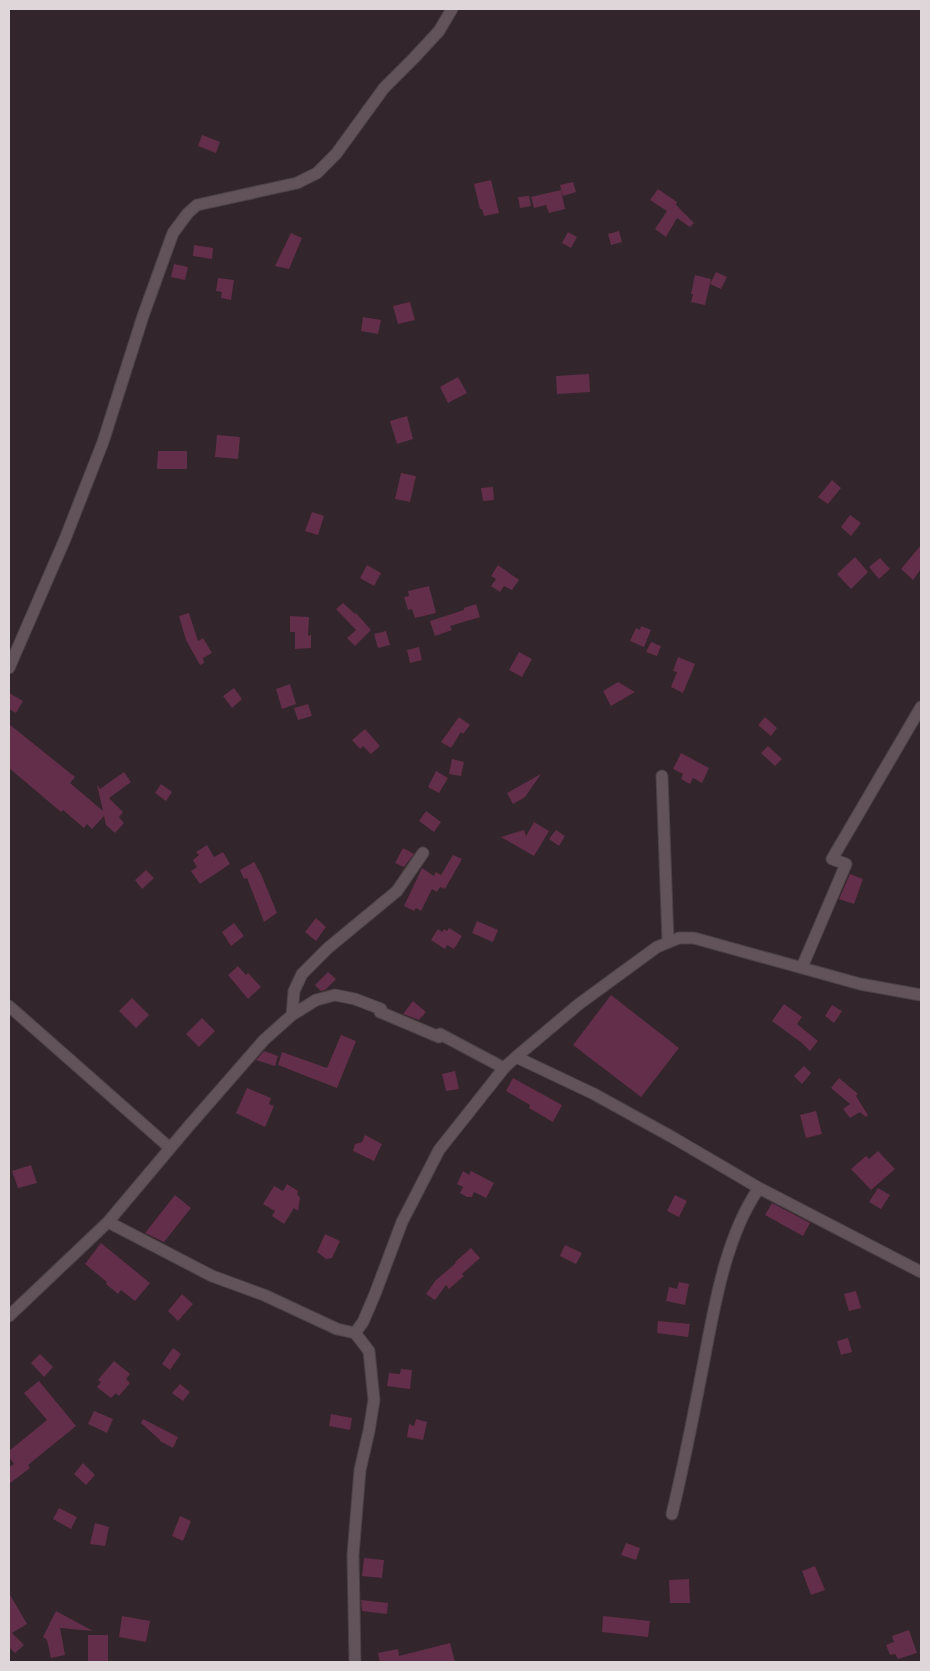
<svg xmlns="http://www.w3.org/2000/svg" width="930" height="1671" font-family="Figtree,sans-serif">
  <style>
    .building { fill: #632e49 }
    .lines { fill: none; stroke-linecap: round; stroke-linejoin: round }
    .street-casing { stroke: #4c4246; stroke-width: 13 }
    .street { stroke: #615359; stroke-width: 11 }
  </style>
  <rect width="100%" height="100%" fill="#32252b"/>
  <path class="building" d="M202,135L220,142L216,153L198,146Z
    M491,180L499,213L484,216L482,209H480L474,184Z
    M573,182L576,192L563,196L560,185Z
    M658,189L677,202L676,205L694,223L690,227L677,218L666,237L655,229L667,211L650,200Z
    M561,190L565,209L549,213L546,205L534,208L531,197Z
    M529,196L531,206L520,208L518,197Z
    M619,231L622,242L611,245L608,234Z
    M568,232L577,237L571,248L562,243Z
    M291,233L302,238L289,269L275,266Z
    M194,245L213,248L212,259L193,256Z
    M174,264L188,267L185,280L171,277Z
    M716,272L727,277L721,289L710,284Z
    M695,275L711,279L705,305L691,302L693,294H691Z
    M218,278L234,280L231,300L221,298L222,292L216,291Z
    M410,302L415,320L398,324L393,306Z
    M363,317L381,320L378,334L361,331Z
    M589,374L590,392L557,394L556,376Z
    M458,377L467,393L448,403L440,387Z
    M407,416L413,439L397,444L390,421Z
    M217,435L240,437L238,459L215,457Z
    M158,451H187V469H157Z
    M401,473L416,476L410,502L395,499Z
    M832,480L841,488L828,504L818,497Z
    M493,487L494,500L483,501L481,488Z
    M312,512L324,516L318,535L305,531Z
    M850,515L861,523L851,536L841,527Z
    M921,545V569L913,580L901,569Z
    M855,557L868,572L851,589L837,574Z
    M880,558L890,569L879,579L869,567Z
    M367,565L381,573L374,586L360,578Z
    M498,565L519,580L512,590L504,586L500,592L491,586L496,579L491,576Z
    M429,586L436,613L415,618L412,609L408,610L404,597L409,596L408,591Z
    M343,603L355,614L356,613L371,630L355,646L347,638L356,630L336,609Z
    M476,604L480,617L450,626L452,630L435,636L430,621L464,610V608Z
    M189,613L198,641L203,638L212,653L203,658L204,663L200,665L186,640L179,616Z
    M290,616L309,617L308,636L311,635V648L295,649V632H290Z
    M641,626L651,630L644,647L630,641L636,628L640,630Z
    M386,631L390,645L378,648L374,634Z
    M651,642L661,646L657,656L646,652Z
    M419,647L422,660L410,663L407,650Z
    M519,652L532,659L522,677L509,670Z
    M678,657L695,664L683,693L671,687L677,672L673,671Z
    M618,682L635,692L611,706L603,691Z
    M290,684L296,704L282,709L276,689Z
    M234,688L242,699L232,708L223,696Z
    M9,693L23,701L16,713L9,709Z
    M308,704L312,716L298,720L294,708Z
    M459,717L470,725L463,734L461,732L451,748L441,742Z
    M765,717L777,728L771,736L758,725Z
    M9,724L75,777L70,783L103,811L97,785L100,789L124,772L131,782L109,798L123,812L119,817L124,823L115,833L106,825L104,816L92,829L87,824L84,828L63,810L61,812L9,768Z
    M365,729L380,746L371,754L363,746L360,749L352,740Z
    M768,746L782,759L775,766L761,753Z
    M681,753L709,768L702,783L693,778L690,784L681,779L683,774L673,769Z
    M452,759L464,762L461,776L449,774Z
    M436,771L448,778L439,793L428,787Z
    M541,774L525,797L513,804L507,793Z
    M161,784L172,792L166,801L155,793Z
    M426,811L441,822L434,832L419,821Z
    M534,822L549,831L534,856L501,837L524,830L526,836Z
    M556,830L565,836L559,846L549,839Z
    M207,845L214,857L223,852L230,864L200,884L191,871L197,867L193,860L199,855L196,852Z
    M403,848L414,854L404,867L395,863Z
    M453,855L462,859L445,889L440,887L437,892L432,889L421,911L416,908L414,911L404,906L422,868L434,876L436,872L441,875Z
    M254,862L261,874L277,913L264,922L247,878L244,879L240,870Z
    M146,870L154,878L142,889L135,880Z
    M850,874L863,879L854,904L839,899Z
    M316,918L326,927L316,941L305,932Z
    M477,921L498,930L493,942L472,933Z
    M234,923L244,936L231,946L222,932Z
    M449,928L462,936L454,949L447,945L445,949L431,940L438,929L442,932L444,929L447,931Z
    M238,966L246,975L248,973L261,987L248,999L228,975Z
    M328,972L336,979L325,990L321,991L315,985Z
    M611,995L679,1048L641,1097L573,1045Z
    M132,998L149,1015L136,1028L119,1011Z
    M413,1001L426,1012L419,1020L403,1014Z
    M784,1004L802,1017L797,1024L818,1041L810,1051L802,1043L772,1021Z
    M832,1005L842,1011L834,1023L825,1016Z
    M202,1018L215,1031L199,1047L186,1034Z
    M341,1035L356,1041L337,1088L278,1065L282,1052L327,1068Z
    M264,1051L278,1056L275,1066L256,1060Z
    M804,1066L811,1073L802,1084L794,1076Z
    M455,1071L459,1089L446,1091L442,1074Z
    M513,1078L562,1105L553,1122L529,1108L530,1105L506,1091Z
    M839,1078L858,1094L856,1096L868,1115L866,1117L860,1112L850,1118L843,1109L850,1104L831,1088Z
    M247,1088L271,1098L269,1104L274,1106L265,1127L236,1113Z
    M816,1111L822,1134L806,1138L800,1115Z
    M365,1135L382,1144L374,1161L353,1151L355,1144L362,1142Z
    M878,1151L895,1169L871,1190L851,1169L866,1156L869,1159Z
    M31,1165L37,1183L18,1188L12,1171Z
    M463,1171L469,1175L471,1171L494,1183L486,1198L474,1192L472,1197H467L460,1193L463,1187L457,1184Z
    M287,1184L298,1191L297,1194L300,1198L298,1211L294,1208L284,1224L272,1216L275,1211L263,1204L274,1186L283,1191Z
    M878,1188L890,1195L881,1209L869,1202Z
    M175,1195L191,1208L164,1242L145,1233Z
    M675,1195L687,1201L679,1217L667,1211Z
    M772,1203L810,1223L803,1236L765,1215Z
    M325,1234L340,1241L332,1258L326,1259L317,1252Z
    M101,1243L150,1283L135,1301L121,1290L118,1294L106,1284L107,1282L85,1264Z
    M565,1245L582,1253L576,1264L560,1256Z
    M471,1248L480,1258L462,1274L464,1276L449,1289L446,1285L435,1300L426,1294L436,1280L456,1263L455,1262Z
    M679,1282L689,1284L685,1305L666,1301L669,1287L677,1289Z
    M856,1291L861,1308L849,1311L844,1294Z
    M182,1294L193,1304L178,1321L168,1311Z
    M658,1321L690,1324L688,1337L657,1333Z
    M848,1338L852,1352L841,1355L837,1341Z
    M173,1348L181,1354L170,1370L162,1364Z
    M40,1354L53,1367L44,1377L31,1363Z
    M114,1361L130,1374L126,1379L130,1383L119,1396L116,1393L111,1398L97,1387L101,1382L98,1380Z
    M401,1369L412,1370L410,1389L387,1386L389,1373L400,1374Z
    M39,1381L76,1426L28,1465L30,1468L9,1484V1467L14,1464L9,1457V1451L47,1420L24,1393Z
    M180,1384L190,1392L183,1401L172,1393Z
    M94,1411L113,1419L107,1433L88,1424Z
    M331,1414L352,1418L350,1430L329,1426Z
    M143,1419L178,1437L173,1448L160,1441V1440L141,1423Z
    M416,1419L427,1422L423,1440L407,1437L409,1424L414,1426Z
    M83,1463L95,1475L86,1485L74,1474Z
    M59,1508L77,1517L71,1529L53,1519Z
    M180,1516L191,1521L183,1541L172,1536Z
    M95,1523L109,1527L105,1546L90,1544Z
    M626,1543L640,1548L636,1560L621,1555Z
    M364,1558L384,1560L382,1578L362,1576Z
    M815,1566L825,1590L811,1595L802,1571Z
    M689,1579L690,1603H670L669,1580Z
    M9,1593L27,1624L12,1633L24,1645L15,1653L9,1647Z
    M361,1600L388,1603L387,1614L362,1611Z
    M56,1611L93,1631L60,1628L65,1655L51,1658L47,1640L43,1637Z
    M122,1616L150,1621L146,1642L119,1637Z
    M603,1616L650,1621L648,1637L602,1632Z
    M909,1630L917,1653L898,1659L895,1654L890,1655L886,1645L894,1642L892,1636Z
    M88,1635H108V1662H88Z
    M450,1643L455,1662H380L378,1653L398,1649L399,1656Z"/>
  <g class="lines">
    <defs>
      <path id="street" d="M9,668L65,539L103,442L143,316L173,233L188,213L197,205L297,183L317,173L336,154L384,88L414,58L439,31L452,9
        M662,776L668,941
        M802,967L846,864L832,859L921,707
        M9,1006L170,1148
        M292,1015L294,991L302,974L328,948L397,891L423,853
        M516,1057L594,1094L672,1137L759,1188C723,1240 713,1316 701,1376C692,1423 683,1468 672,1514
        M759,1188L921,1272
        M108,1222L212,1276L264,1295L337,1329L355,1333
        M9,1316L108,1222L188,1127L264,1040L292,1015L316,1000L335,995L355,999L381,1009L380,1012L439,1037L440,1034L504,1068L516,1057L579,1004L657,947L679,938H694L860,984L921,995
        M355,1662L353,1555L360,1470L369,1431L374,1400L369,1351L355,1333L363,1322L375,1294L402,1222L439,1150L504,1068"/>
    </defs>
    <use href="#street" class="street-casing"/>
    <use href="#street" class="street"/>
  </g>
  <rect width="930" height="1671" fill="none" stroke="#ded6d9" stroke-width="20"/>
</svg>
